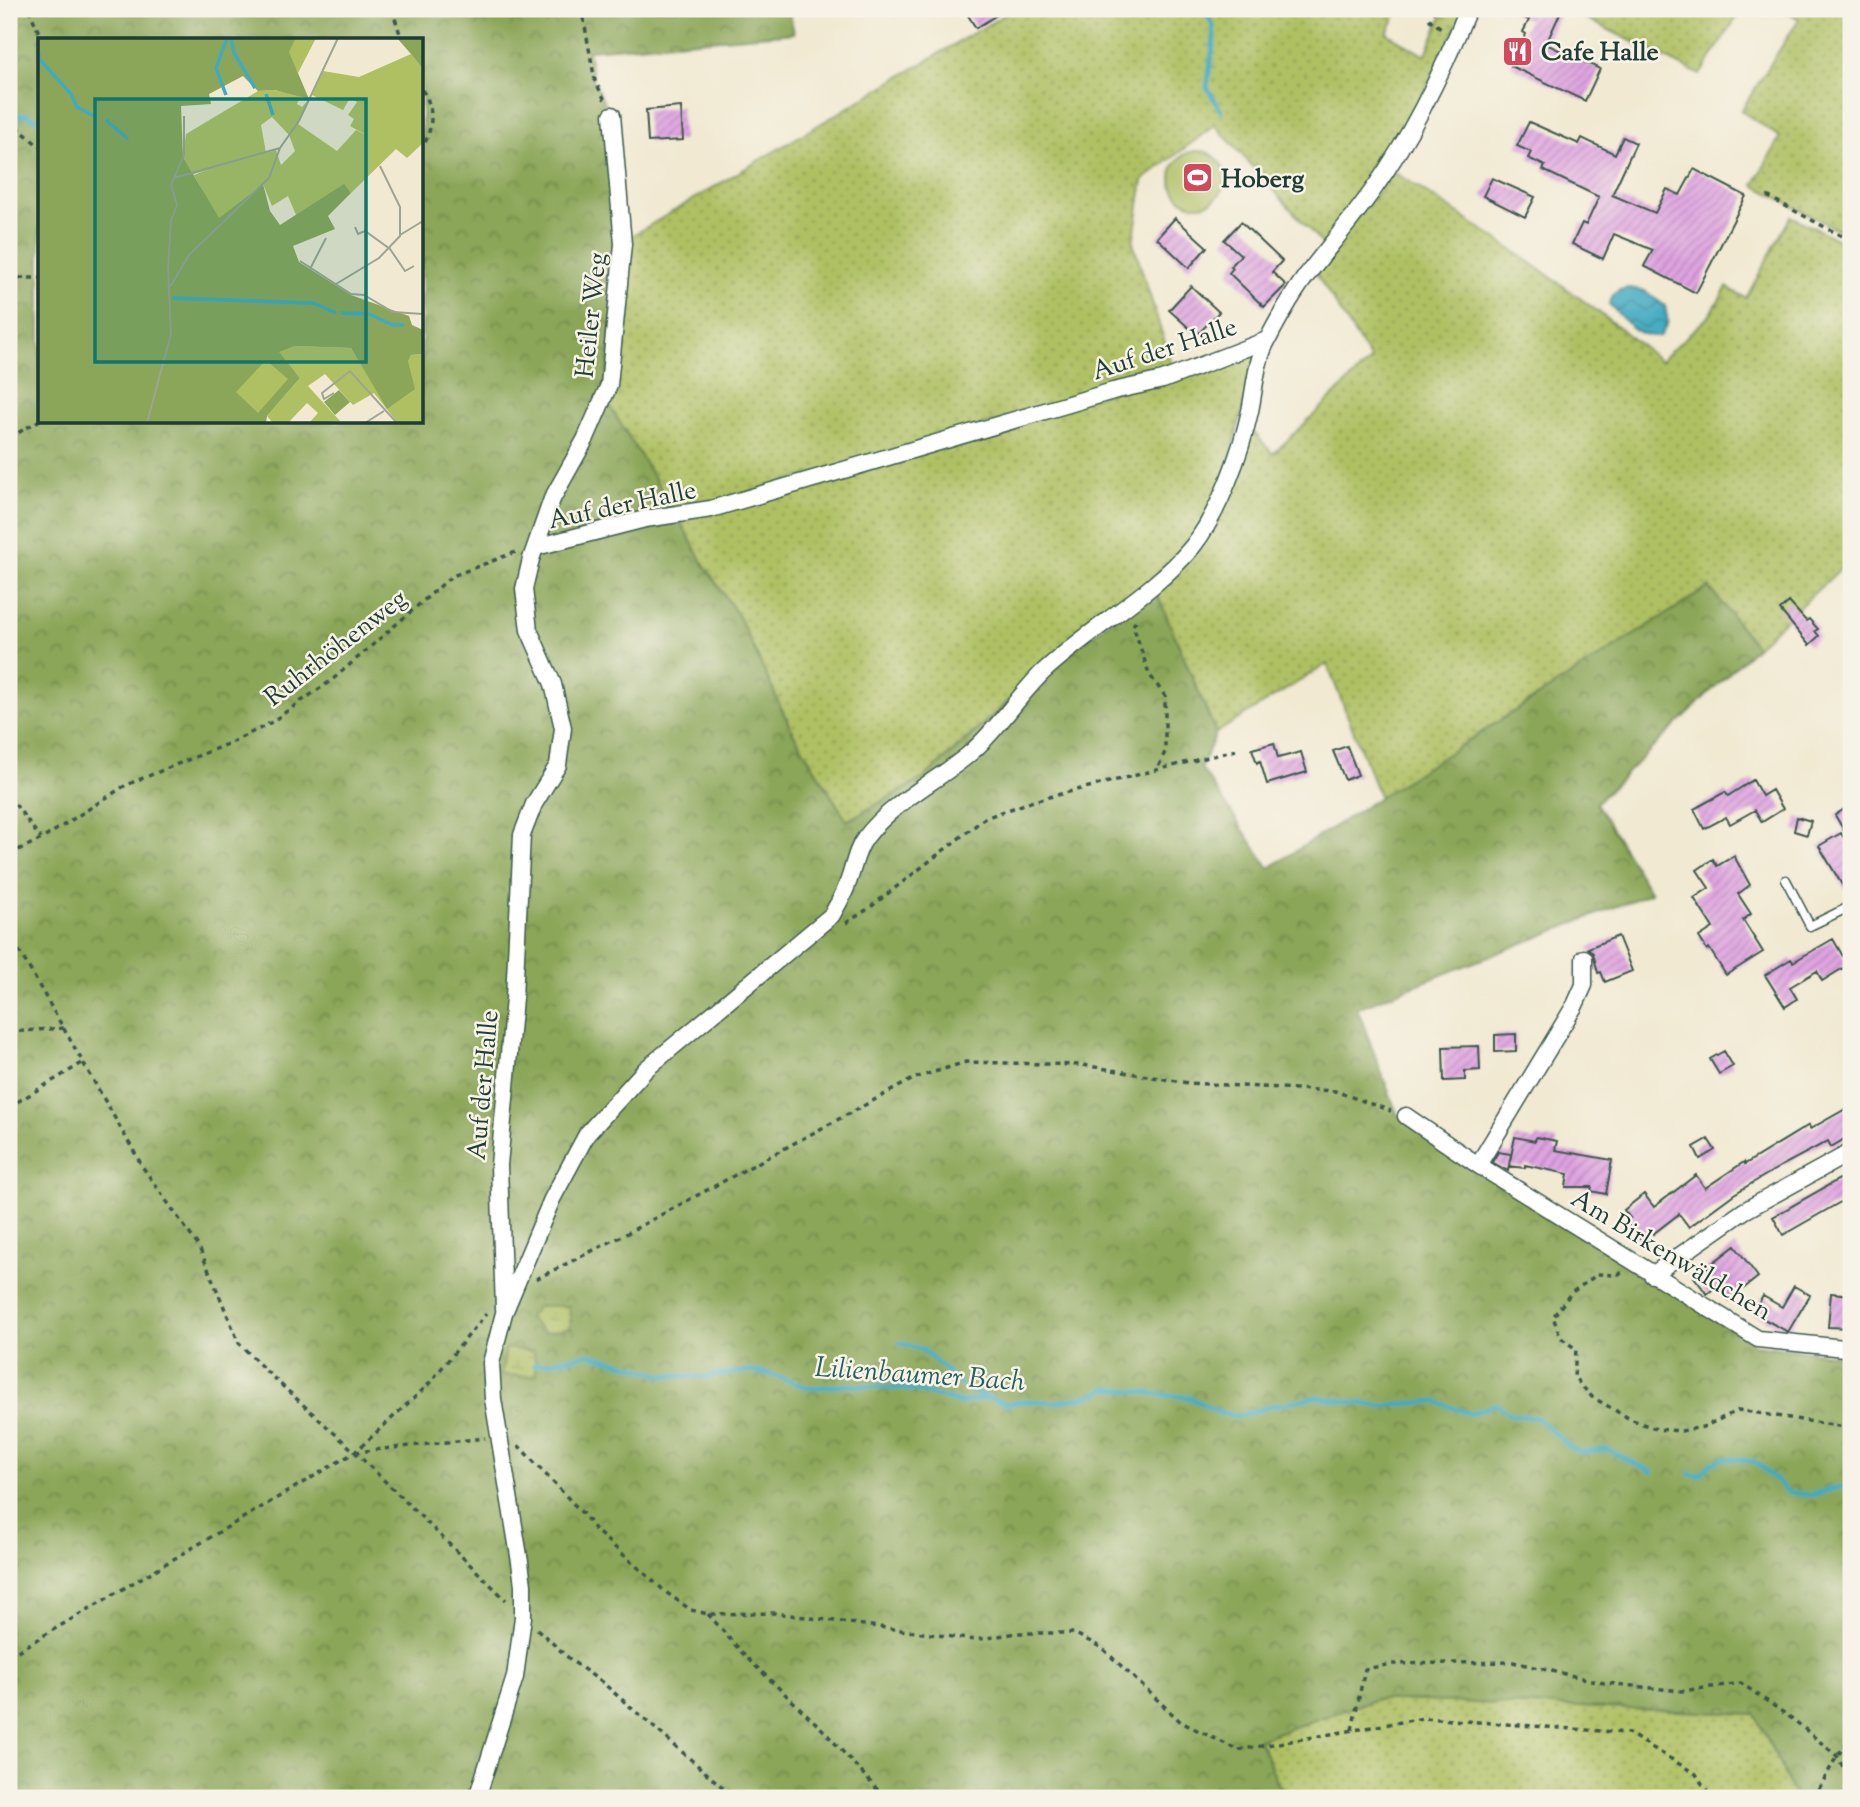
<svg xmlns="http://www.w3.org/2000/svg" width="1860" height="1807" font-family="'Sorts Mill Goudy',serif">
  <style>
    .grass { fill: url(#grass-dots); stroke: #677e4c; stroke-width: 2 }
    .forest { fill: url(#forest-crowns); stroke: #557246; stroke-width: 2; fill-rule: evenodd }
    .wetland { fill: url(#wetland-marsh); stroke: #677e4c; stroke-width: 2 }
    .pitch { fill: #afc063; stroke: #677e4c; stroke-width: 2 }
    .water { fill: url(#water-waves); stroke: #30747a; stroke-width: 2 }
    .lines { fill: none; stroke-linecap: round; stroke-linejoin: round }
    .stream { stroke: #41aac1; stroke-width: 5 }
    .building { fill: url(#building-hatch) }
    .lane-casing { stroke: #3e574c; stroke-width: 11 }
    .street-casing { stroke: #3e574c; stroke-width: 19 }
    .path { stroke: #3e574c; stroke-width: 3.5; stroke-dasharray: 5 5; stroke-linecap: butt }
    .lane { stroke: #fff; stroke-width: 8 }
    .street { stroke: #fff; stroke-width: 16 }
    .labels { text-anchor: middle; stroke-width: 5; stroke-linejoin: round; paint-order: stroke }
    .poi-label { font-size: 26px; font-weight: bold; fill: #1f3d34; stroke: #f7f3e8; text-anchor: start }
    .street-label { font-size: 26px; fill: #1f3d34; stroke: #f7f3e8 }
    .water-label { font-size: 28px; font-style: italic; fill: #295e5e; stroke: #f7f3e8 }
    .inset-river { fill: none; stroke: #41aac1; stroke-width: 3.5 }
    .inset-road { fill: none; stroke: #9da493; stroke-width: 2 }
    .view { fill: #0f766e; fill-opacity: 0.15; stroke: #0f766e; stroke-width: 3.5 }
    .inset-edge { fill: none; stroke: #1f3d34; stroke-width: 3.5 }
  </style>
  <defs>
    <pattern id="grass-dots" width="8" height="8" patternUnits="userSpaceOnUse" patternTransform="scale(1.75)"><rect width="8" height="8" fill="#afc063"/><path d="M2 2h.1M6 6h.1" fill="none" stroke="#8e9d52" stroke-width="1.8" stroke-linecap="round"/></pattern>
    <pattern id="forest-crowns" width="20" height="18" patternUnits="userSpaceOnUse" patternTransform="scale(1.75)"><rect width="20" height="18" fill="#8ba659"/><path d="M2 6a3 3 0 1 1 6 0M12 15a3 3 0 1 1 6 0" fill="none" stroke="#71884a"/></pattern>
    <pattern id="wetland-marsh" width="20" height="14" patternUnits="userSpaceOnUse" patternTransform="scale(1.75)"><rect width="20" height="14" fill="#afc063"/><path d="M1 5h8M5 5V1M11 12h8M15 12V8" fill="none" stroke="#8e9d52"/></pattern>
    <pattern id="water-waves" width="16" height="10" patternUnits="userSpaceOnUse" patternTransform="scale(1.75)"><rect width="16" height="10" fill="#41aac1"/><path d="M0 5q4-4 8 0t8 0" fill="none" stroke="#368c9e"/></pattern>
    <pattern id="building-hatch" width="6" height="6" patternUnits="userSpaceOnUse" patternTransform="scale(1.75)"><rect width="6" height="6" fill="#dfa3e1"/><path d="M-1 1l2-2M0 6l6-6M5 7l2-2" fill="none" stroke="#b486b7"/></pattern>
  </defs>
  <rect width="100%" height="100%" fill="#f7f3e8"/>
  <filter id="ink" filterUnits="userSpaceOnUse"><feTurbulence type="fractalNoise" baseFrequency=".0143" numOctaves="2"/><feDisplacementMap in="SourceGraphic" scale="14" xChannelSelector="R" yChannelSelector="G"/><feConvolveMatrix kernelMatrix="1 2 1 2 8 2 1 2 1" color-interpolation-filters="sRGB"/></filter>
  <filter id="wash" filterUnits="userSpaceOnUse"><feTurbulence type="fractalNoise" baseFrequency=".00686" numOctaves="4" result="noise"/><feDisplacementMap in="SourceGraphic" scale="28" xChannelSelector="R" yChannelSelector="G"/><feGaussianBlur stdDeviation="1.57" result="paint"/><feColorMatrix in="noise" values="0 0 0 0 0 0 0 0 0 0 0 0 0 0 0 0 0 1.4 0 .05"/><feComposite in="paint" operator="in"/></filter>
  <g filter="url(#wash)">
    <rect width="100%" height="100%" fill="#f1e9d2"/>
    <path class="grass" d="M1014,9H1399L1387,33L1425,56L1445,9H1465L1390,160L1326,248L1215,125L1143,180L1133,243L1174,371L676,513L605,399L625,240Z
      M1567,9H1742L1700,75Z
      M1783,9H1851V237L1754,185L1780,137L1741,111L1799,19Z
      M1394,172C1486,231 1576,291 1660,361L1710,315L1727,287L1746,298L1791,216L1851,246V559L1756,647L1709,587L1380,798L1327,664L1216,733L1154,587L1189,554L1250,428L1273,454L1371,360L1314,270Z
      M1243,353L1255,358L1225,479L1190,544L1150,581L1069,645L923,779L847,821L793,733L679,519Z
      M1376,1699L1755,1714L1796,1798H1291L1278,1784L1259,1739Z"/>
    <path class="forest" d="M9,9H789L794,33L588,50L593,81L611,116L620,245L604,397L677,515L701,560L739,617L793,733L847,821L923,779L993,716L1075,648L1154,587L1216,733L1201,768L1269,868L1709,587L1756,647L1596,803L1651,893L1357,1008L1398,1116L1756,1345L1841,1355L1851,1363V1798H1796L1755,1714L1376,1699L1259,1739L1278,1784L1291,1798H1179L1175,1796L1173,1798H9ZM40,40H422V422H40Z"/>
    <path class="wetland" d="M538,1306H569L571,1328L545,1333L528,1318Z
      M506,1348L534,1352L536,1376L501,1375Z"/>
    <path class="pitch" d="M1171 178a27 27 0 1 1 54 0a27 27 0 1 1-54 0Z"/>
    <path class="water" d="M1630,288L1645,291L1665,306L1668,322L1660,336C1636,338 1625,320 1609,304C1613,292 1618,289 1630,288Z"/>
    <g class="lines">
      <path class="stream" d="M1205,9L1213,26L1214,38L1207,87L1221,111
        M15,116L28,115L40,121
        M900,1343L923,1350L966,1389L988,1398
        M534,1365L590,1354L662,1375L702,1377L748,1371L766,1373L809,1388L849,1385L915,1390L960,1403L988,1398L1008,1404L1024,1401L1056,1402L1090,1396L1108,1388L1191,1398L1220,1413L1239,1416L1275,1405L1315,1397L1380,1406L1435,1401L1470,1414L1496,1404L1509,1414L1537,1418L1571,1448L1581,1452L1606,1449L1652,1472
        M1690,1474L1700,1475L1712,1463L1722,1459H1737L1756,1462L1788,1492L1811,1495L1851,1484"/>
    </g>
    <g id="blocks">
      <path class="building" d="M964,9H1006L976,28Z
        M1505,9H1562L1546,44L1600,69L1585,101L1511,66L1526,34L1523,32L1529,20Z
        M681,107L683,140L648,142L646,110Z
        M1529,122L1579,144L1582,138L1615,154L1623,137L1636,143L1612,195L1655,213L1667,189L1680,195L1694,169L1746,196L1696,293L1644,266L1653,250L1614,234L1603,259L1572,244L1582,223L1586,225L1599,197L1543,170L1545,166L1528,158L1531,152L1517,146Z
        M1492,178L1535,197L1525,217L1483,196Z
        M1175,218L1207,247L1189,268L1157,238Z
        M1241,222L1282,261L1272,272L1286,285L1264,307L1229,273L1233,268L1231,266L1241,255L1224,240Z
        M1191,286L1219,312L1197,335L1169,310Z
        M1789,602L1806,621L1809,619L1818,629L1815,631L1819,636L1809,645L1780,610Z
        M1274,743L1278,758L1301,752L1307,772L1267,784L1260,761L1257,763L1252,749Z
        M1347,746L1358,775L1345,780L1333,751Z
        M1753,780L1762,796L1772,790L1783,809L1762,822L1755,810L1730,824L1726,817L1704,829L1694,809L1725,792L1728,796Z
        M1851,805V843L1835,815Z
        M1797,817L1811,821L1807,835L1794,831Z
        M1841,833L1851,850V900L1819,846Z
        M1734,856L1750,885L1738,894L1751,914L1743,920L1763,952L1726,975L1709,948L1707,950L1699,937L1713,928L1694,898L1709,888L1697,870L1713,859L1717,866Z
        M1618,936L1632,971L1605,982L1601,972L1598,973L1593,953L1588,948Z
        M1833,939L1848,965L1822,981L1817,971L1790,987L1797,999L1785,1007L1765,975L1791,959L1793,962Z
        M1516,1034V1051L1495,1052V1035Z
        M1479,1046L1480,1070L1465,1071V1080L1444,1081L1443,1047Z
        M1724,1051L1733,1066L1719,1074L1710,1059Z
        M1851,1106V1135L1831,1147L1828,1141L1781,1166L1734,1194L1689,1227L1679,1214L1653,1234L1651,1231L1640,1238L1626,1221L1630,1218L1624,1210L1644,1194L1654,1207L1696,1175L1705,1188L1744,1162L1745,1164L1809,1125L1810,1129Z
        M1515,1137L1535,1141L1536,1137L1557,1141L1555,1150L1612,1160L1606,1194L1591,1191L1592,1187H1566L1568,1174L1525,1165V1168L1509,1166Z
        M1708,1139L1715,1150L1700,1159L1694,1147Z
        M1498,1152L1511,1154L1508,1171L1492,1162Z
        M1843,1177L1846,1183L1851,1180V1196L1783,1235L1773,1217Z
        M1735,1246L1758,1277L1729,1300L1718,1285L1707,1294L1694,1277Z
        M1794,1286L1810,1295L1788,1332L1753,1313L1763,1296L1782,1307Z
        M1831,1293L1851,1295V1328L1828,1327Z"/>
    </g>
  </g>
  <g filter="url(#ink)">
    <use href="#blocks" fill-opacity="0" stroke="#3e574c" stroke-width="2"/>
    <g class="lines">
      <defs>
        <path id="lane" d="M1786,880L1810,926L1851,906"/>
        <path id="street" d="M536,547L645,519L711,509L1113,391L1163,380L1267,340
          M1406,1116L1478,1165L1758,1339L1844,1348L1851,1354
          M1478,1165L1575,1005L1584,985V958
          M1652,1275L1744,1211L1851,1152
          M504,1309L499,1165L514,998L522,835L534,804L558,765L563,728L553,684L529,630L524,589L531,559L552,499L585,440L609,385L623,244L612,115
          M477,1798L515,1677L523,1617V1585L520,1562L493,1399L491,1363L504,1313L552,1199L587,1134L646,1069L832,915C837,905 844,895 847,885C854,868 855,851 866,837C893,802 934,783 968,755C997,731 1017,697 1044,671C1089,629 1155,593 1193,546C1219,513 1241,452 1250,411C1255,387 1256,360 1268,339C1280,316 1294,291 1310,271C1331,244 1353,218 1373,190C1412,135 1443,71 1468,9"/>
      </defs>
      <use href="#lane" class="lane-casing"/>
      <use href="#street" class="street-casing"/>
      <path class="path" d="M29,9L42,40
        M392,9L402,40
        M579,9L584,21L595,81L605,100
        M1435,9L1430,20L1444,30
        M422,90C435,107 433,130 422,148
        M9,120L40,147
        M1767,196L1851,241
        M9,278H40
        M9,434H16L40,420
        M1136,621L1133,625L1149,674L1165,696V752L1157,770
        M9,796L41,839
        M9,854L42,839L126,785L232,742L267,725L332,680L452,576L516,552
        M846,923L868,909L985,818L1033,801L1236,750
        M9,933L144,1169L199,1247L239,1343L266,1371L355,1452L506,1600
        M9,1032L64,1028
        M9,1107L84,1062
        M1622,1273L1614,1275L1598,1274L1571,1293L1553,1317L1561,1338L1576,1349L1574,1377L1592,1397L1630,1419L1656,1429L1681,1431L1703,1427L1739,1410L1851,1428
        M536,1279L620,1237L915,1078L966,1062L1083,1065L1188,1083L1335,1091L1391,1111
        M518,1445L585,1516L594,1529L667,1593L691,1610L708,1614L775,1613L975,1640L1017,1633H1074L1102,1648L1181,1722L1238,1750L1424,1718L1628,1733L1696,1774L1711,1798
        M355,1452L485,1438
        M708,1614L746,1657L822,1729L885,1798
        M537,1629L572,1661L603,1683L735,1798
        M9,1656L355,1452L427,1386L486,1314
        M1352,1730L1365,1669L1392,1664L1513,1662L1604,1683L1682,1691L1741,1683L1794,1720L1837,1756L1851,1781
        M1814,1798L1837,1756L1851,1738"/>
      <use href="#lane" class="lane"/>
      <use href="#street" class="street"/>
    </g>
  </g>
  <defs>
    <symbol id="restaurant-square" viewBox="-11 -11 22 22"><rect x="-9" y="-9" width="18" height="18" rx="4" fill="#d1495b" stroke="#f7f3e8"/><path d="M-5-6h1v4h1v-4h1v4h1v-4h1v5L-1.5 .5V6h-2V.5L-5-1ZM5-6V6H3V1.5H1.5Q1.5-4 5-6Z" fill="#fff"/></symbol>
    <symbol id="stadium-square" viewBox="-11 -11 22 22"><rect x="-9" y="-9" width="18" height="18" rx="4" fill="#d1495b" stroke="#f7f3e8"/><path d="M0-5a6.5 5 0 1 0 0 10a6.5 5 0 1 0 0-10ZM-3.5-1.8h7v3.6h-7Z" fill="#fff"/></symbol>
  </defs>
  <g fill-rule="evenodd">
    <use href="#restaurant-square" x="1500" y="34" width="35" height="35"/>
    <use href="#stadium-square" x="1180" y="160" width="35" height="35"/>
  </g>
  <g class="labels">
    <g class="poi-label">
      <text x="1541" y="60">Cafe Halle</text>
      <text x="1221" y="187">Hoberg</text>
    </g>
    <g class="street-label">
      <text transform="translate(590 315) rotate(-84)" y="9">Heiler Weg</text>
      <text transform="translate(1164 348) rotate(-18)" y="9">Auf der Halle</text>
      <text transform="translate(622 504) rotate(-12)" y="9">Auf der Halle</text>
      <text transform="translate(335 647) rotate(-38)" y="9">Ruhrhöhenweg</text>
      <text transform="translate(482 1085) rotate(-85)" y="9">Auf der Halle</text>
      <text transform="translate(1672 1254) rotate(31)" y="9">Am Birkenwäldchen</text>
    </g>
    <g class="water-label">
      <text transform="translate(920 1373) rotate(4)" y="10">Lilienbaumer Bach</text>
    </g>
  </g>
  <g transform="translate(38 38)">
    <rect width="385" height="385" fill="#f1e9d2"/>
    <path d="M258,0H278L260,35L250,14ZM373,16L385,31V105L369,120L358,111L313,155L306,147L258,177L250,158L234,168L225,146L180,181L156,137L167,133L155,136L145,119L148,96L220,53L236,52L263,57L259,66L264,69L271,61L260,86L299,113L318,92L332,99L312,88L316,81L310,77L319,64L312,60L305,72L274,57L285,33L321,39ZM234,79L251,97L257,113L243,127L238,112L167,133L228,115L223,87ZM257,308L313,310L341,356L373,317L385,316V385H360L336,355L315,367L287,336L270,348L302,383L271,385L280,375L269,365L250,385H235L229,378L262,340L240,314Z" fill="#afc063" fill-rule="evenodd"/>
    <path d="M0,0H258L251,14L271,61L237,52L220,53L205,38L171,56L173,66L143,68L145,119L181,180L225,146L232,173L242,187L306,146L313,155L290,178L297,191L255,208L261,224L313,257L371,278L374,287L385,292V316L373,317L370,323L377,351L349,371L313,310L257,308L241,314L262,340L229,378L228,385H0ZM359,0H385V31L373,16ZM301,352L312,364L297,377L286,364Z" fill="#8ba659"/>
    <path d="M228,322L250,341L220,375L198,354Z" fill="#afc063"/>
    <path class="inset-river" d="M193,0L196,15L217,50M0,13L2,22L33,56L39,69L56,78M228,56L235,77M188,57L178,30L189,0M68,82L90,101M135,260L275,265L298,275M303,275L331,276L355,287H366"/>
    <path class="inset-road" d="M136,140L242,110M317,189L320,196L327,193L352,211L367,233L376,228M362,197L385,183M262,223L313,256L326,257L355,274L385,276M272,231L288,200M298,246L341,220L362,198V169L342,128M132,249L151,217L231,140L242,110L261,83L300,0M296,355L286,361L284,355L312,333L359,385M109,385L133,296L130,231L133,183L139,167L133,147L146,117V78M327,385L346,373"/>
    <path class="view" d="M57,61H328V324H57Z"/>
    <rect width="385" height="385" class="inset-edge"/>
  </g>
  <rect width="1860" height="1807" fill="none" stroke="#f7f3e8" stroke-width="35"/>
</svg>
